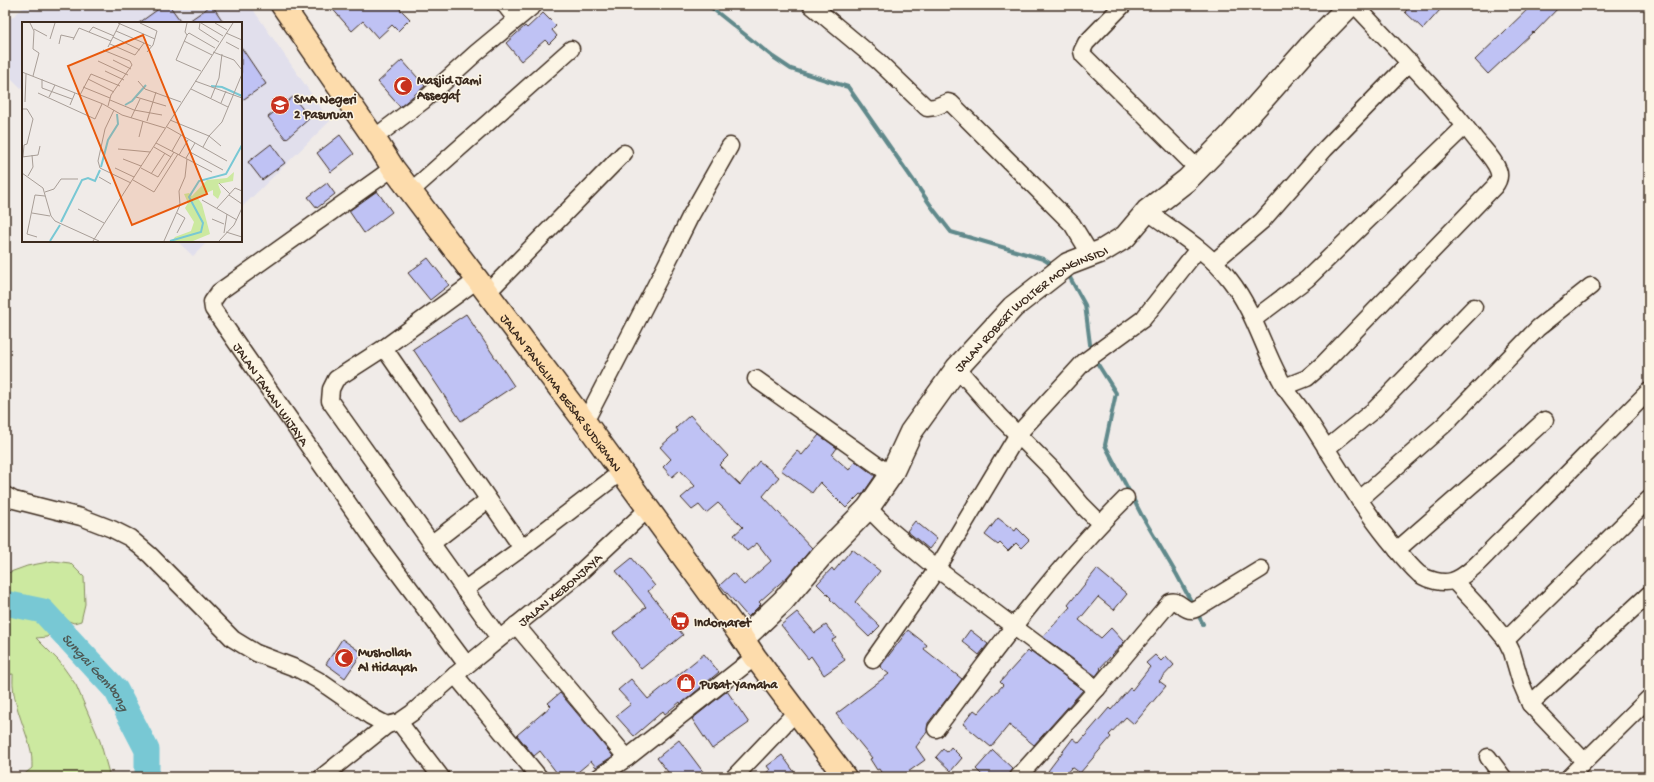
<svg xmlns="http://www.w3.org/2000/svg" width="1654" height="782" font-family="'Gochi Hand',sans-serif">
  <style>
    .built { fill: #e1dfec }
    .green { fill: #cce9a0; stroke: #848a5f }
    .lines { fill: none; stroke-linecap: round; stroke-linejoin: round }
    .stream { stroke: #60898b; stroke-width: 4 }
    .river { stroke: #78c8d4; stroke-width: 25 }
    .building { fill: #bfc2f4; stroke: #3b2a1e }
    .minor-casing { stroke: #3b2a1e; stroke-width: 19 }
    .secondary-casing { stroke: #3b2a1e; stroke-width: 25 }
    .primary-casing { stroke: #3b2a1e; stroke-width: 25 }
    .minor { stroke: #fcf5e5; stroke-width: 16 }
    .secondary { stroke: #fcf5e5; stroke-width: 22 }
    .primary { stroke: #fddcac; stroke-width: 22 }
    .labels { text-anchor: middle; stroke-width: 3; stroke-linejoin: round; paint-order: stroke }
    .poi-label { font-size: 13px; font-weight: bold; fill: #3b2a1e; stroke: #fcf5e5; text-anchor: start }
    .street-label { font-size: 13px; fill: #3b2a1e; stroke: #fcf5e5 }
    .water-label { font-size: 14px; font-style: italic; fill: #4d5955; stroke: #fcf5e5 }
    .inset-river { fill: none; stroke: #78c8d4; stroke-width: 2 }
    .inset-road { fill: none; stroke: #a89e97; stroke-width: 1 }
    .view { fill: #e8590c; fill-opacity: 0.15; stroke: #e8590c; stroke-width: 2 }
    .inset-edge { fill: none; stroke: #3b2a1e; stroke-width: 2 }
  </style>
  <rect width="100%" height="100%" fill="#f0ebe8"/>
  <filter id="ink" filterUnits="userSpaceOnUse"><feTurbulence type="fractalNoise" baseFrequency=".025" numOctaves="2"/><feDisplacementMap in="SourceGraphic" scale="8" xChannelSelector="R" yChannelSelector="G"/><feConvolveMatrix kernelMatrix="1 2 1 2 8 2 1 2 1" color-interpolation-filters="sRGB"/></filter>
  <g filter="url(#ink)">
    <path class="built" d="M27,5H250L330,121L241,208V23H23V90L5,72V23Z
      M177,241H208L193,256Z"/>
    <path class="green" d="M53,561L70,563L84,577L85,604L81,621L74,623L63,619L47,637L36,638L59,661L76,685L100,741L110,777H21L32,768C32,761 32,753 30,747C23,722 11,700 13,674L5,675V574L27,566Z"/>
    <g class="lines">
      <path class="stream" d="M708,5L773,57L791,69L848,87L934,210L951,232L1043,259L1054,266
        M1067,274L1069,276L1085,305L1091,352
        M1094,358L1116,393L1105,445L1141,514L1177,575L1193,605
        M1197,613L1203,624"/>
      <path class="river" id="s1" d="M5,603L43,611L116,690L147,750V777"/>
    </g>
    <path class="building" d="M164,5H169L182,23H139Z
      M212,5L224,23H186Z
      M329,5H396L410,19L398,31L392,25L378,38L363,21L352,31Z
      M1411,5H1435L1440,10L1423,29L1405,12Z
      M1532,5H1561L1534,33L1533,32L1488,74L1475,60Z
      M543,13L556,26L552,30L557,36L549,44L545,40L521,61L506,43L525,26L527,28Z
      M241,47L266,84L241,101Z
      M402,60L425,86L400,107L378,82Z
      M293,97L310,118L286,139L268,117Z
      M340,135L354,154L331,172L317,153Z
      M271,144L285,163L262,180L248,162Z
      M327,183L335,194L317,208L308,197Z
      M377,191L392,212L364,233L349,211Z
      M428,258L449,285L430,300L408,273Z
      M466,314L514,386L461,421L413,349Z
      M690,415L728,456L719,465L740,485L759,461L779,477L763,496L812,548L787,577L759,602L761,604L748,617L720,585L733,573L744,585L771,561L757,543L747,551L734,535L743,527L718,503L706,513L699,505L692,510L681,498L695,486L680,470L672,477L663,467L671,459L660,447L678,431L676,428Z
      M819,435L837,448L832,455L849,470L855,461L875,476L862,495L860,494L846,508L820,482L812,493L781,470L797,451L802,455Z
      M998,518L1015,531L1017,528L1029,540L1021,548L1016,543L1008,551L1000,543L998,545L985,535Z
      M915,521L937,539L929,549L907,531Z
      M852,549L880,571L855,602L880,626L869,637L830,599L831,598L817,584L832,568L834,571Z
      M632,558L655,586L648,591L683,635L641,669L613,633L646,607L616,571Z
      M1097,569L1127,594L1114,610L1098,597L1079,620L1101,638L1111,628L1124,642L1100,668L1101,669L1096,676L1043,637L1070,607L1068,605Z
      M797,612L815,633L826,625L836,638L832,640L845,660L824,675L811,656L808,659L781,625Z
      M908,630L927,645L924,649L962,679L928,723L927,732L916,747L925,760L901,777H884L879,769L877,770L870,759L872,758L836,714L889,674L880,667Z
      M970,630L988,644L979,655L962,641Z
      M342,639L362,653L345,678L326,664Z
      M1028,651L1030,653L1031,651L1083,690L1034,745L1009,725L991,747L963,724L974,710L978,713L1003,685L1000,682Z
      M704,654L719,672L681,704L680,702L665,714L663,711L634,736L616,716L631,704L618,690L631,679L648,699Z
      M1155,655L1161,661L1166,656L1174,665L1159,681L1166,686L1134,724L1126,717L1109,735L1111,737L1080,773L1072,767L1063,777H1055L1048,771L1073,738L1079,743L1109,708L1111,710L1130,688L1132,690L1150,667L1146,663Z
      M727,691L749,723L712,749L692,719Z
      M560,693L613,756L596,767L591,761L572,777H560L540,751L534,756L517,735L551,706L548,703Z
      M679,740L692,757L707,777H672L657,758Z
      M951,747L962,758L951,771L936,757L943,749L947,752Z
      M993,750L1013,769L1009,777H984L976,769Z
      M782,755L798,777H760L770,770L767,766Z"/>
    <g class="lines">
      <defs>
        <g id="minor">
          <path d="M505,5L516,19"/>
          <path d="M811,5L878,61L927,108L935,107L948,102L951,103L1072,224L1091,255"/>
          <path d="M1123,5L1086,43L1082,51L1083,55L1198,169"/>
          <path d="M374,138L423,101L476,53L534,5"/>
          <path id="s2" d="M393,168L219,292L212,302L213,309L373,539L467,665"/>
          <path d="M411,191L571,49"/>
          <path d="M1147,211C1175,232 1208,251 1230,280C1255,312 1264,352 1284,386C1292,399 1303,411 1311,424C1336,463 1359,503 1388,539C1398,551 1408,564 1419,574C1428,580 1442,584 1452,581C1468,577 1487,553 1499,542C1550,492 1599,441 1649,391"/>
          <path d="M1214,262L1262,221L1325,149L1410,62"/>
          <path d="M477,280L384,348L336,379L331,389L330,401L499,638"/>
          <path d="M487,293L624,153"/>
          <path d="M1254,319L1307,279L1465,126"/>
          <path d="M384,348L522,548"/>
          <path d="M957,368L1000,417L1053,470L1082,505L1100,523"/>
          <path d="M756,379L891,475"/>
          <path d="M1284,387L1307,378L1323,364L1494,187C1498,182 1501,177 1498,170C1494,158 1481,147 1473,136C1437,90 1395,48 1355,5"/>
          <path d="M585,422L665,267L690,217L730,146"/>
          <path d="M1326,449L1375,409L1474,307"/>
          <path id="s3" d="M5,495L14,500L81,517L112,529L130,538L150,555L233,639L256,653L298,669L318,680L370,716L387,725L399,722L412,713L455,675L573,579L648,509"/>
          <path d="M1359,500L1444,425L1538,328L1591,286"/>
          <path d="M868,508L889,529L937,569L1097,689"/>
          <path d="M431,544L488,500"/>
          <path d="M1397,550L1522,441L1545,420"/>
          <path d="M1454,581L1482,611L1506,640"/>
          <path d="M464,590L522,548L621,472"/>
          <path d="M516,625L627,758"/>
          <path d="M873,660L937,569L1018,434L1084,362L1143,319L1198,249"/>
          <path d="M455,675L539,777"/>
          <path d="M1530,704L1649,594"/>
          <path d="M399,722L441,777"/>
          <path d="M936,729C996,649 1055,568 1126,498"/>
          <path d="M1488,757L1503,777"/>
          <path d="M1584,761L1530,704L1521,683L1512,652L1506,640L1649,499"/>
          <path d="M322,777L387,725"/>
          <path d="M599,777L627,758L755,657"/>
          <path d="M734,777L797,711"/>
          <path d="M1018,777L1097,689L1170,602C1180,599 1183,611 1192,610C1196,609 1199,607 1202,605L1261,569"/>
          <path d="M1569,777L1649,698"/>
        </g>
        <g id="secondary">
          <path id="s4" d="M743,639L783,601L822,555L868,508L891,475L911,432L957,368L1013,307L1068,264L1102,251L1125,237L1147,211L1187,180L1230,136L1311,45L1350,5"/>
        </g>
        <g id="primary">
          <path id="s5" d="M282,5L374,138L393,168L585,422L743,639L755,657L845,777"/>
        </g>
      </defs>
      <use href="#minor" class="minor-casing"/>
      <use href="#secondary" class="secondary-casing"/>
      <use href="#primary" class="primary-casing"/>
      <use href="#minor" class="minor"/>
      <use href="#secondary" class="secondary"/>
      <use href="#primary" class="primary"/>
    </g>
  </g>
  <defs>
    <symbol id="mosque-disc" viewBox="-11 -11 22 22"><circle r="9.5" fill="#c8321e" stroke="#fcf5e5"/><path d="M3.5-4.9A6 6 0 1 0 3.5 4.9A5 5 0 1 1 3.5-4.9Z" fill="#fff"/></symbol>
    <symbol id="university-disc" viewBox="-11 -11 22 22"><circle r="9.5" fill="#c8321e" stroke="#fcf5e5"/><path d="M0-5L7-2L0 1L-7-2ZM-4 1L0 2.5L4 1V4Q0 6-4 4Z" fill="#fff"/></symbol>
    <symbol id="supermarket-disc" viewBox="-11 -11 22 22"><circle r="9.5" fill="#c8321e" stroke="#fcf5e5"/><path d="M-6-5.5h2.5l.6 2H6L4.5 2H-2.5L-4.4-4H-6ZM-1.5 3.2a1.3 1.3 0 1 0 .1 0ZM3 3.2a1.3 1.3 0 1 0 .1 0Z" fill="#fff"/></symbol>
    <symbol id="shop-disc" viewBox="-11 -11 22 22"><circle r="9.5" fill="#c8321e" stroke="#fcf5e5"/><path d="M-5-2.5h2.3a2.7 3.5 0 0 1 5.4 0H5L5.5 6h-11ZM-1.5-2.5h3a1.5 2.3 0 0 0-3 0Z" fill="#fff"/></symbol>
  </defs>
  <g fill-rule="evenodd">
    <use href="#mosque-disc" x="392" y="75" width="22" height="22"/>
    <use href="#university-disc" x="269" y="94" width="22" height="22"/>
    <use href="#supermarket-disc" x="669" y="610" width="22" height="22"/>
    <use href="#mosque-disc" x="333" y="647" width="22" height="22"/>
    <use href="#shop-disc" x="675" y="672" width="22" height="22"/>
  </g>
  <g class="labels">
    <g class="poi-label">
      <text x="417" y="84">Masjid Jami<tspan x="417" dy="15">Assegaf</tspan></text>
      <text x="294" y="103">SMA Negeri<tspan x="294" dy="15">2 Pasuruan</tspan></text>
      <text x="694" y="626">Indomaret</text>
      <text x="358" y="656">Mushollah<tspan x="358" dy="15">Al Hidayah</tspan></text>
      <text x="700" y="688">Pusat Yamaha</text>
    </g>
    <g class="street-label">
      <text dy="5" stroke="none"><textPath href="#s4" startOffset="444">JALAN ROBERT WOLTER MONGINSIDI</textPath></text>
      <text dy="5" stroke="none"><textPath href="#s5" startOffset="478">JALAN PANGLIMA BESAR SUDIRMAN</textPath></text>
      <text dy="5" stroke="none"><textPath href="#s2" startOffset="336">JALAN TAMAN WIJAYA</textPath></text>
      <text dy="5" stroke="none"><textPath href="#s3" startOffset="675">JALAN KEBONJAYA</textPath></text>
    </g>
    <g class="water-label">
      <text dy="5" stroke="none"><textPath href="#s1" startOffset="120">Sungai Gembong</textPath></text>
    </g>
  </g>
  <g transform="translate(22 22)">
    <rect width="220" height="220" fill="#f0ebe8"/>
    <path d="M212,150L211,159L196,162L199,170L196,177L191,173V168L175,175L180,182L188,212L171,219H150L153,215L169,209L172,200L163,186L166,181L162,172L167,171L170,174L185,158L205,156Z" fill="#cce9a0"/>
    <path class="inset-river" d="M189,64L200,65L220,74M103,83L110,79L124,63M79,145L86,118L96,102L95,92M39,200L60,158L66,156L73,159L78,148M28,219L38,203M148,219L179,210L181,201L167,175L177,159L204,152L220,123"/>
    <path class="inset-road" d="M8,1L12,9L11,27L17,31L11,54M96,1L133,17M118,1L135,9L131,23L125,30M165,1L163,10L165,13M178,1L177,7L197,20M179,1L201,14M193,1L205,8M12,7L25,14M94,9L129,24M67,10L71,5L92,14M204,11L220,18M165,13L154,38L179,49M165,13L167,11L193,26M91,15L118,28M28,17L33,1M51,18L57,6L89,19M162,19L190,33M204,20L217,27M37,22L39,13L52,16M88,22L113,33L122,21M86,25L98,1M81,28L108,39L110,43L89,73L86,84M191,30L212,38L220,48M91,38L109,47M76,39L106,53M83,49L102,58M0,50L81,82L100,93L143,106M20,57V66L50,77M66,57L92,70M116,59L123,67L159,80M173,59L220,76M61,65L88,76M169,67L206,85M16,71L73,97L80,82M58,73L69,52L98,64M27,75L33,63M114,75L144,84M189,76L197,56L200,32M88,78L112,88L140,93M3,80L4,52M199,81L204,69M48,83L53,71M0,87H5L11,97L5,122L2,123L1,135M92,88L83,107L76,139L78,146L109,161M109,96L118,77M148,98L187,114L200,100L220,52M125,99L134,70M145,105L205,139M117,115L121,99M134,121L165,137L163,155L157,169L158,183L142,219M132,125L149,135M181,125L187,114L199,124M96,127L128,130M150,129L159,113M168,130L201,148M157,133L166,118M0,135L16,133L18,124M164,136L173,121M101,137L119,144M165,137L190,150M93,146L112,155M119,146L136,155L152,130M0,151L21,166L29,194L33,199L77,219M129,152L143,131M6,154L11,145L10,133M77,155L89,162M111,158L132,170L156,132M197,161L208,172M23,170L32,167L39,157H56M207,173L220,182M180,178L215,198M195,186L213,166L220,169M56,187L82,201M10,191L28,194M190,197L202,202M204,210L220,215M155,211L163,196L155,191M202,211L205,192M15,215L5,212L13,173L23,174M71,219L211,1M197,219L212,203L220,186"/>
    <path class="view" d="M121,13L185,172L110,203L46,44Z"/>
    <rect width="220" height="220" class="inset-edge"/>
  </g>
  <rect width="1654" height="782" fill="none" stroke="#fcf5e5" stroke-width="20"/>
  <rect x="10" y="10" width="1634" height="762" fill="none" stroke="#3b2a1e" stroke-width="1.5" filter="url(#ink)"/>
</svg>
